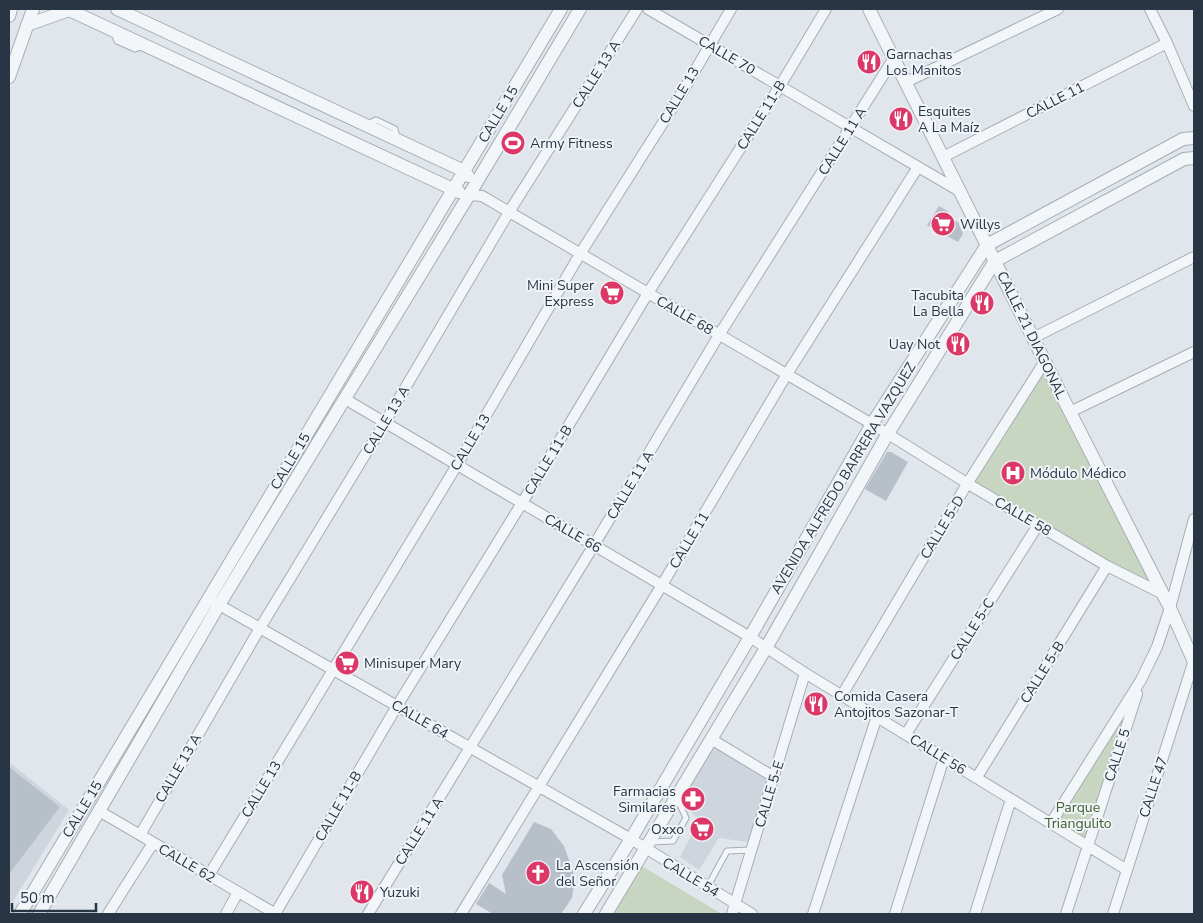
<svg xmlns="http://www.w3.org/2000/svg" width="1203" height="923" font-family="'Nunito Sans',sans-serif">
  <style>
    .built { fill: #ced5dd }
    .green { fill: #c8d5c0 }
    .building { fill: #b7bfc9 }
    .lines { fill: none; stroke-linecap: round; stroke-linejoin: round }
    .service-casing { stroke: #a5adb6; stroke-width: 7 }
    .minor-casing { stroke: #a5adb6; stroke-width: 12 }
    .tertiary-casing { stroke: #a5adb6; stroke-width: 14 }
    .service { stroke: #f3f6f8; stroke-width: 5 }
    .minor { stroke: #f3f6f8; stroke-width: 10 }
    .tertiary { stroke: #f3f6f8; stroke-width: 12 }
    .labels { text-anchor: middle; stroke-width: 4; stroke-linejoin: round; paint-order: stroke }
    .poi-label { font-size: 14px; fill: #273544; stroke: #f0f4f8; text-anchor: start }
    .street-label { font-size: 14px; fill: #273544; stroke: #f0f4f8 }
    .park-label { font-size: 14px; fill: #416132; stroke: #f0f4f8 }
  </style>
  <rect width="100%" height="100%" fill="#e0e6eb"/>
  <path class="built" d="M709,743L768,776L749,842L719,838L699,870L680,857L699,820L678,800Z
    M9,762L69,810L9,908Z"/>
  <path class="green" d="M1042,372L1155,587L970,485Z
    M1128,709L1085,840L1055,822Z
    M640,865L720,913L719,914H610Z"/>
  <path class="building" d="M939,206L949,212L947,217L958,222L963,234L958,242L927,225Z
    M887,452H891L908,462L886,501L865,489Z
    M9,767L60,807L9,874Z
    M534,822L551,829L564,846L575,877L572,898L561,914H493L476,904L489,883L506,894L502,875Z"/>
  <g class="lines">
    <defs>
      <path id="service" d="M114,33L117,41L135,49L141,47
        M367,124L376,120L395,129L397,137
        M652,842L673,841L686,818L677,798
        M708,886L727,851L751,850"/>
      <path id="minor" d="M648,9L961,192
        M1150,9L1167,43L1194,106
        M906,82L1058,9
        M943,157L1167,43
        M469,195L482,196L872,424L970,485L1107,566L1161,593
        M1033,338L1194,257
        M345,399L750,637L805,673L1127,870
        M1070,412L1194,352
        M214,602L631,839L752,914
        M842,695L967,484L1045,361
        M906,734L1038,525
        M711,739L774,777
        M977,777L1107,566
        M99,811L276,914
        M1051,823L1141,680L1157,647L1170,608L1194,519
        M140,835L260,628L385,422L509,212L637,9
        M209,875L457,465L580,254L683,91L731,9
        M108,914L153,843
        M226,914L238,892
        M275,914L397,706L522,503L648,293L780,86L826,9
        M368,914L594,545L719,335L894,58
        M461,914L662,585L787,374L918,167
        M732,914L805,673
        M813,914L877,716
        M895,914L944,758
        M975,914L1011,799
        M1066,914L1137,694
        M1113,914L1194,660"/>
      <path id="tertiary" d="M67,9L459,192
        M117,9L464,171L468,176
        M869,9L1070,412L1170,608L1194,662
        M9,16L11,9
        M27,25L69,10
        M9,77L33,9
        M20,914L561,9
        M39,914L219,605L469,195L580,9
        M584,914L631,839L750,637L872,424L987,245L1183,139L1194,138
        M606,914L766,648L887,435L995,261L1184,159L1194,158"/>
    </defs>
    <use href="#service" class="service-casing"/>
    <use href="#minor" class="minor-casing"/>
    <use href="#tertiary" class="tertiary-casing"/>
    <use href="#service" class="service"/>
    <use href="#minor" class="minor"/>
    <use href="#tertiary" class="tertiary"/>
  </g>
  <defs>
    <symbol id="restaurant-disc" viewBox="-11 -11 22 22"><circle r="9.5" fill="#dc3867" stroke="#f0f4f8"/><path d="M-5-6h1v4h1v-4h1v4h1v-4h1v5L-1.5 .5V6h-2V.5L-5-1ZM5-6V6H3V1.5H1.5Q1.5-4 5-6Z" fill="#fff"/></symbol>
    <symbol id="stadium-disc" viewBox="-11 -11 22 22"><circle r="9.5" fill="#dc3867" stroke="#f0f4f8"/><path d="M0-5a6.5 5 0 1 0 0 10a6.5 5 0 1 0 0-10ZM-3.5-1.8h7v3.6h-7Z" fill="#fff"/></symbol>
    <symbol id="supermarket-disc" viewBox="-11 -11 22 22"><circle r="9.5" fill="#dc3867" stroke="#f0f4f8"/><path d="M-6-5.5h2.5l.6 2H6L4.5 2H-2.5L-4.4-4H-6ZM-1.5 3.2a1.3 1.3 0 1 0 .1 0ZM3 3.2a1.3 1.3 0 1 0 .1 0Z" fill="#fff"/></symbol>
    <symbol id="hospital-disc" viewBox="-11 -11 22 22"><circle r="9.5" fill="#dc3867" stroke="#f0f4f8"/><path d="M-5-5h3v3.5h4V-5h3V5h-3V1.5h-4V5h-3Z" fill="#fff"/></symbol>
    <symbol id="pharmacy-disc" viewBox="-11 -11 22 22"><circle r="9.5" fill="#dc3867" stroke="#f0f4f8"/><path d="M-2-6h4v4h4v4h-4v4h-4v-4h-4v-4h4Z" fill="#fff"/></symbol>
    <symbol id="church-disc" viewBox="-11 -11 22 22"><circle r="9.5" fill="#dc3867" stroke="#f0f4f8"/><path d="M-1.2-6h2.4v3.5h3.3v2.4h-3.3V6h-2.4V-.1h-3.3v-2.4h3.3Z" fill="#fff"/></symbol>
  </defs>
  <g fill-rule="evenodd">
    <use href="#restaurant-disc" x="855" y="48" width="28" height="28"/>
    <use href="#restaurant-disc" x="887" y="105" width="28" height="28"/>
    <use href="#stadium-disc" x="499" y="129" width="28" height="28"/>
    <use href="#supermarket-disc" x="929" y="210" width="28" height="28"/>
    <use href="#supermarket-disc" x="598" y="279" width="28" height="28"/>
    <use href="#restaurant-disc" x="968" y="289" width="28" height="28"/>
    <use href="#restaurant-disc" x="944" y="330" width="28" height="28"/>
    <use href="#hospital-disc" x="999" y="459" width="28" height="28"/>
    <use href="#supermarket-disc" x="333" y="649" width="28" height="28"/>
    <use href="#restaurant-disc" x="802" y="690" width="28" height="28"/>
    <use href="#pharmacy-disc" x="679" y="785" width="28" height="28"/>
    <use href="#supermarket-disc" x="688" y="815" width="28" height="28"/>
    <use href="#church-disc" x="524" y="859" width="28" height="28"/>
    <use href="#restaurant-disc" x="348" y="878" width="28" height="28"/>
  </g>
  <g class="labels">
    <g class="poi-label">
      <text x="886" y="59">Garnachas<tspan x="886" dy="16">Los Manitos</tspan></text>
      <text x="918" y="116">Esquites<tspan x="918" dy="16">A La Maíz</tspan></text>
      <text x="530" y="148">Army Fitness</text>
      <text x="960" y="229">Willys</text>
      <text x="594" y="290" text-anchor="end">Mini Super<tspan x="594" dy="16">Express</tspan></text>
      <text x="964" y="300" text-anchor="end">Tacubita<tspan x="964" dy="16">La Bella</tspan></text>
      <text x="940" y="349" text-anchor="end">Uay Not</text>
      <text x="1030" y="478">Módulo Médico</text>
      <text x="364" y="668">Minisuper Mary</text>
      <text x="834" y="701">Comida Casera<tspan x="834" dy="16">Antojitos Sazonar-T</tspan></text>
      <text x="676" y="796" text-anchor="end">Farmacias<tspan x="676" dy="16">Similares</tspan></text>
      <text x="684" y="834" text-anchor="end">Oxxo</text>
      <text x="556" y="870">La Ascensión<tspan x="556" dy="16">del Señor</tspan></text>
      <text x="380" y="897">Yuzuki</text>
    </g>
    <g class="street-label">
      <text transform="translate(727 55) rotate(30)" y="5">CALLE 70</text>
      <text transform="translate(596 74) rotate(-58)" y="5">CALLE 13 A</text>
      <text transform="translate(679 95) rotate(-59)" y="5">CALLE 13</text>
      <text transform="translate(1055 100) rotate(-27)" y="5">CALLE 11</text>
      <text transform="translate(498 114) rotate(-59)" y="5">CALLE 15</text>
      <text transform="translate(761 115) rotate(-58)" y="5">CALLE 11-B</text>
      <text transform="translate(842 141) rotate(-58)" y="5">CALLE 11 A</text>
      <text transform="translate(685 315) rotate(30)" y="5">CALLE 68</text>
      <text transform="translate(1032 335) rotate(64)" y="5">CALLE 21 DIAGONAL</text>
      <text transform="translate(386 420) rotate(-59)" y="5">CALLE 13 A</text>
      <text transform="translate(470 442) rotate(-59)" y="5">CALLE 13</text>
      <text transform="translate(548 460) rotate(-59)" y="5">CALLE 11-B</text>
      <text transform="translate(290 461) rotate(-59)" y="5">CALLE 15</text>
      <text transform="translate(843 478) rotate(-59)" y="5">AVENIDA ALFREDO BARRERA VAZQUEZ</text>
      <text transform="translate(630 485) rotate(-59)" y="5">CALLE 11 A</text>
      <text transform="translate(1023 516) rotate(30)" y="5">CALLE 58</text>
      <text transform="translate(942 527) rotate(-59)" y="5">CALLE 5-D</text>
      <text transform="translate(573 533) rotate(30)" y="5">CALLE 66</text>
      <text transform="translate(689 540) rotate(-59)" y="5">CALLE 11</text>
      <text transform="translate(972 629) rotate(-58)" y="5">CALLE 5-C</text>
      <text transform="translate(1042 672) rotate(-58)" y="5">CALLE 5-B</text>
      <text transform="translate(420 719) rotate(30)" y="5">CALLE 64</text>
      <text transform="translate(938 754) rotate(32)" y="5">CALLE 56</text>
      <text transform="translate(1117 755) rotate(-72)" y="5">CALLE 5</text>
      <text transform="translate(178 768) rotate(-60)" y="5">CALLE 13 A</text>
      <text transform="translate(1153 787) rotate(-72)" y="5">CALLE 47</text>
      <text transform="translate(261 789) rotate(-59)" y="5">CALLE 13</text>
      <text transform="translate(769 794) rotate(-73)" y="5">CALLE 5-E</text>
      <text transform="translate(338 806) rotate(-60)" y="5">CALLE 11-B</text>
      <text transform="translate(82 809) rotate(-59)" y="5">CALLE 15</text>
      <text transform="translate(419 831) rotate(-58)" y="5">CALLE 11 A</text>
      <text transform="translate(187 863) rotate(30)" y="5">CALLE 62</text>
      <text transform="translate(691 877) rotate(31)" y="5">CALLE 54</text>
    </g>
    <g class="park-label">
      <text x="1078" y="812">Parque<tspan x="1078" dy="16">Triangulito</tspan></text>
    </g>
  </g>
  <rect width="1203" height="923" fill="none" stroke="#273544" stroke-width="20"/>
  <path d="M12 903v8h84v-8" fill="none" stroke="#273544" stroke-width="2.5"/>
  <text x="20" y="903" font-size="15" fill="#273544" stroke="#f0f4f8" stroke-width="4" paint-order="stroke">50 m</text>
</svg>
